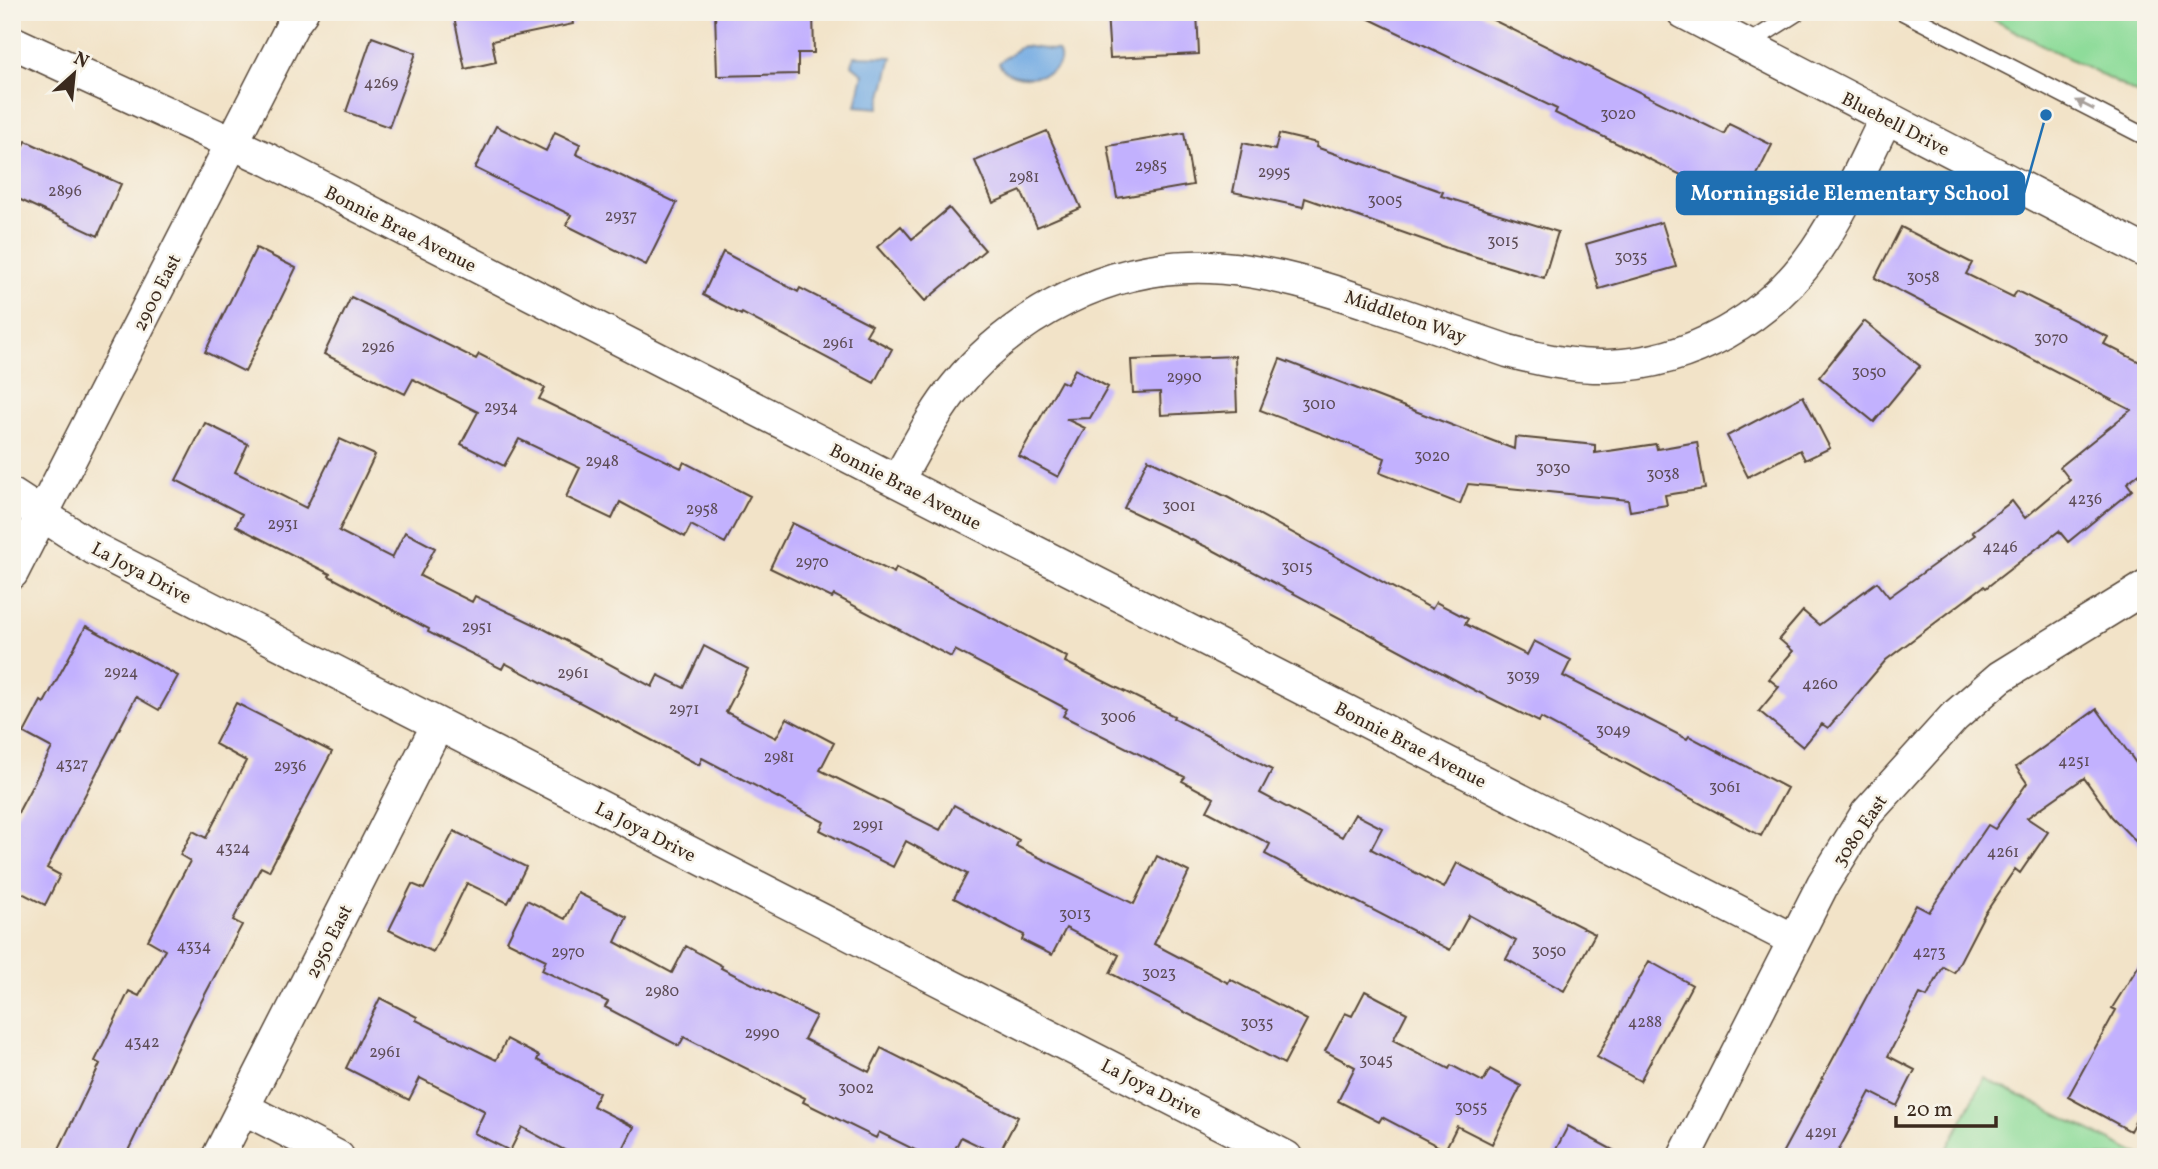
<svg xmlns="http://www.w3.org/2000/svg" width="2158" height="1169" font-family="Vollkorn,serif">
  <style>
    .green { fill: #8edc9a; stroke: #64835c; stroke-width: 2 }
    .water { fill: #74ace3; stroke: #586b80; stroke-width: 2 }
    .building { fill: #c2b1fe }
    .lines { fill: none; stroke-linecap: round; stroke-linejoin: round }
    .lane-casing { stroke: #564638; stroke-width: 19 }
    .street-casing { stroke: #564638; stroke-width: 35 }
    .lane { stroke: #fff; stroke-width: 16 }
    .street { stroke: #fff; stroke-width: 32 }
    .oneway { fill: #a79f9a }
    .labels { text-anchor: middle; stroke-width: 5; stroke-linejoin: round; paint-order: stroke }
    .number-label { font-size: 16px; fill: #5d4c56 }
    .street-label { font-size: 19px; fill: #3b2a1e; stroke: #f7f3e8 }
    .leader { fill: none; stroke: #1f6fb2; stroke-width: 2.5 }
    .callout-dot { fill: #1f6fb2; stroke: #f7f3e8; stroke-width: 2.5 }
    .callout { fill: #1f6fb2; stroke: #1f6fb2; stroke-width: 2.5 }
    .callout-label { font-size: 21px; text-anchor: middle; font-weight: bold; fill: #fff }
  </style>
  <rect width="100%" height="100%" fill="#f7f3e8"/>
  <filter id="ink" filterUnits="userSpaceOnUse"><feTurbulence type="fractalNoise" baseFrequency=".0143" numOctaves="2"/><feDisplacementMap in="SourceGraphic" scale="14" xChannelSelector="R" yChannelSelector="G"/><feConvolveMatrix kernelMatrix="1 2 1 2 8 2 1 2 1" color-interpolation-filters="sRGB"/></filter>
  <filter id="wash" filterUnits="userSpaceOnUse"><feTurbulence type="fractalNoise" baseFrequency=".00686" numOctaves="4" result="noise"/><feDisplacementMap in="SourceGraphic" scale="28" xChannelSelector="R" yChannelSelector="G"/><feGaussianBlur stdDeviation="1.57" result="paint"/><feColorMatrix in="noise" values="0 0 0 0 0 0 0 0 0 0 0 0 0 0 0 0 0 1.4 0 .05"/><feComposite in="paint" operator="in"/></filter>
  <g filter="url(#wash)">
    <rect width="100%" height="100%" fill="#f2e3c8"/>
    <path class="green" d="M1978,12H2146V98Z
      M1984,1078L2143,1157H1943Z"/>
    <path class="water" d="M1023,46L1058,51C1073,77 1008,88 999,63C1003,59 1018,48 1023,46Z
      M854,56L892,57L879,108L856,106L863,74L852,65Z"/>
    <g id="blocks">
      <path class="building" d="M453,12H571L573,24L492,41L496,62L465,69Z
        M715,12H813L814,53H798V74L717,76Z
        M1107,12H1197L1199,54L1110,58Z
        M1355,12H1477L1724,134L1729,124L1772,145L1742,205L1555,113L1557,109Z
        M372,37L416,53L389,127L346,112Z
        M496,126L546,151L555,132L580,144L576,154L677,203L646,265L566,225L571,215L475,168Z
        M1047,131L1081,208L1037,227L1021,191L993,203L975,161Z
        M1184,133L1193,185L1117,198L1108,146Z
        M1279,134L1317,143L1316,147L1443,192L1441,196L1558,232L1544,278L1447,248L1305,198L1303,207L1233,192L1243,143L1275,150Z
        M26,141L121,184L98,236L12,196V171Z
        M949,208L985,250L925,301L877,247L901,226L912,239Z
        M1662,222L1676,267L1599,289L1586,244Z
        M1901,227L1972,263L1966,274L2013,297L2017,291L2108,337L2104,344L2146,365V468L2127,483L2132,490L2068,542L2059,531L1986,588L1984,586L1886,660L1828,728L1822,724L1803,747L1759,711L1779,687L1769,679L1793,651L1779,639L1803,611L1819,625L1877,582L1889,597L1975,535L1972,532L2012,501L2025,518L2070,480L2060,467L2131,410L1875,278Z
        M256,248L296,268L245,372L205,352Z
        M723,252L798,292L800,288L872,325L866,335L892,349L874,383L742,313L741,315L703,295Z
        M351,297L476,359L479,354L545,388L539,399L681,468L684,462L750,496L725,543L691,525L685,537L620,502L612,519L566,497L580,468L519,439L504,466L461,444L478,412L413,379L405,394L324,354Z
        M1864,321L1920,366L1874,422L1819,377Z
        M1235,356L1237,411L1161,415L1160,392L1133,393L1131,360Z
        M1280,359L1514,449L1515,437L1595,445V453L1656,444L1657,449L1697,442L1705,489L1665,495L1667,505L1630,511L1628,500L1468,484L1460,504L1380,473L1385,458L1260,410Z
        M1075,369L1108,387L1090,418L1066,419L1085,428L1058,477L1019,456L1061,381L1067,384Z
        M1803,396L1830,448L1805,460L1800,450L1748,477L1727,436Z
        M205,423L248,444L235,472L306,508L340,439L375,455L339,531L392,558L405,532L435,548L420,576L472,602L475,596L546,630L652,687L658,675L684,688L704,646L748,669L726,712L776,738L787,718L834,743L820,770L940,830L954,805L1019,840L1016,846L1134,904L1157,856L1189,872L1154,944L1228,983L1230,979L1307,1020L1284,1064L1110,973L1119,955L1066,928L1052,955L1022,940L1024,935L954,898L967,874L906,841L893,867L820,830L824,822L702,758L699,765L505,663L502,669L428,632L429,629L329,576L330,574L236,526L242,514L176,480Z
        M1148,459L1227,497L1432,609L1436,602L1468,619L1465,624L1527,655L1534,641L1571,660L1563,676L1687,739L1689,736L1787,788L1761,836L1541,718L1539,722L1476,691L1211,549L1124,508Z
        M792,523L894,573L896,568L1067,657L1065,662L1174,716L1173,718L1272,770L1260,793L1342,837L1355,814L1382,828L1371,849L1444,888L1457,863L1595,934L1564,991L1506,959L1516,941L1469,915L1450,950L1265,854L1270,844L1207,811L1214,798L1182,781L1185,777L1063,716L1067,709L955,650L951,657L834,595L832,598L770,568Z
        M86,626L178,676L159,710L136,697L47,868L60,875L45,905L12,888V824L52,748L24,733L41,701L44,703Z
        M236,703L332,752L269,871L261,867L233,920L242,925L192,1019L125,1157H55L100,1064L95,1061L129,991L139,996L165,950L148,940L190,861L180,855L193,831L206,838L246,761L215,744Z
        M2097,709L2146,777V852L2112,817L2084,778L2027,818L2048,832L2020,873L2015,869L1984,915L1954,973L1943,967L1927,997L1920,994L1888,1056L1915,1070L1897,1106L1870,1092L1835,1157H1780L1916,905L1929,912L1988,825L1995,829L2027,783L2016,767Z
        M454,831L526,867L508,903L467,883L433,952L389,930L412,884L424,889Z
        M578,893L627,917L615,942L672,973L686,946L722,966L721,968L816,1016L804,1039L869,1072L881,1048L1018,1117L998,1155L961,1137L951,1157H929L879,1132L876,1138L803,1102L805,1098L684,1037L679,1046L605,1007L608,1002L542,970L546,960L507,941L527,900L565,919Z
        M2146,954V1102L2130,1131L2068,1097L2116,1010L2112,1008Z
        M1649,961L1692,985L1640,1081L1597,1057Z
        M1365,991L1407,1013L1393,1040L1449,1069L1451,1065L1483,1082L1490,1069L1521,1086L1492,1144L1457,1126L1445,1150L1382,1117L1379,1122L1338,1101L1355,1067L1325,1051L1345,1013L1352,1016Z
        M380,998L417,1017L416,1020L496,1060L507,1039L539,1056L537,1060L599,1093L593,1106L634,1127L619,1157H577L522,1127L510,1151L474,1133L485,1111L420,1078L409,1100L346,1068Z
        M1568,1126L1626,1157H1552Z"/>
    </g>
  </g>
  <g filter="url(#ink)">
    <use href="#blocks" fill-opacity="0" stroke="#564638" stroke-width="2"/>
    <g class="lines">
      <defs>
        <path id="lane" d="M1903,12L2146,137
          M1746,45L1798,12"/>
        <path id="street" d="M1683,12L2146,252
          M12,42L269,160L1794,940
          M897,481C916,449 932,415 956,386C986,349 1025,319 1068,298C1177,244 1268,269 1377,306C1420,321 1464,336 1508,351C1541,360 1574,367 1608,366C1691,363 1769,319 1816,250C1844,209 1864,162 1886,118
          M12,495L95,549L1286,1157
          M12,573L293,24L302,12
          M243,1108L338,1157
          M218,1157L438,724
          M1684,1157L1823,884L1867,813L1954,717L2000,677L2146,587"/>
      </defs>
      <use href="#lane" class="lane-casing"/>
      <use href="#street" class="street-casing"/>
      <use href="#lane" class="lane"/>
      <use href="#street" class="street"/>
    </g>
    <defs><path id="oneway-solid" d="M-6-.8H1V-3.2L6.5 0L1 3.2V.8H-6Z" transform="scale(1.75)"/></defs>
    <use class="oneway" href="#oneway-solid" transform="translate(2085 105) rotate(-153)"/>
  </g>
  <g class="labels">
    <g class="number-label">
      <text x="381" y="88">4269</text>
      <text x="1618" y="119">3020</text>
      <text x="1151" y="171">2985</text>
      <text x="1274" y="177">2995</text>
      <text x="1024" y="182">2981</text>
      <text x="65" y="196">2896</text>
      <text x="1385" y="205">3005</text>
      <text x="621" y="221">2937</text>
      <text x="1503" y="246">3015</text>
      <text x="1631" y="262">3035</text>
      <text x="1923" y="282">3058</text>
      <text x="2051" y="343">3070</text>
      <text x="838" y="348">2961</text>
      <text x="378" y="352">2926</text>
      <text x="1869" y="377">3050</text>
      <text x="1184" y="382">2990</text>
      <text x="1319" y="409">3010</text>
      <text x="501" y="412">2934</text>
      <text x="1432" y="461">3020</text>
      <text x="602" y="466">2948</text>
      <text x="1553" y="473">3030</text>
      <text x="1663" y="479">3038</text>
      <text x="2085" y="504">4236</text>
      <text x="1179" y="511">3001</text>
      <text x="702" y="514">2958</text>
      <text x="283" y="529">2931</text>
      <text x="2000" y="552">4246</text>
      <text x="812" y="567">2970</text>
      <text x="1297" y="572">3015</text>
      <text x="477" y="632">2951</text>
      <text x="121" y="677">2924</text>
      <text x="573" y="678">2961</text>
      <text x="1523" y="681">3039</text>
      <text x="1820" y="689">4260</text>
      <text x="684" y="714">2971</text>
      <text x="1118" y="722">3006</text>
      <text x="1613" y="735">3049</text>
      <text x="779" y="762">2981</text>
      <text x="2074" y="766">4251</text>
      <text x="72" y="769">4327</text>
      <text x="290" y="771">2936</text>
      <text x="1725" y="792">3061</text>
      <text x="868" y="830">2991</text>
      <text x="233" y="853">4324</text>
      <text x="2003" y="857">4261</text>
      <text x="1075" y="919">3013</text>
      <text x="194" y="951">4334</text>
      <text x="1549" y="956">3050</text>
      <text x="568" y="957">2970</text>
      <text x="1929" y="957">4273</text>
      <text x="1159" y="978">3023</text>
      <text x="662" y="996">2980</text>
      <text x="1645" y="1027">4288</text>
      <text x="1257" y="1028">3035</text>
      <text x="762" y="1038">2990</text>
      <text x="142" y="1047">4342</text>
      <text x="385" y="1057">2961</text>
      <text x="1376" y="1065">3045</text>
      <text x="856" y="1093">3002</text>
      <text x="1471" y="1112">3055</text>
      <text x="1821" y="1137">4291</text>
    </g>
    <g class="street-label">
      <text transform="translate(1896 123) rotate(27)" y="7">Bluebell Drive</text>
      <text transform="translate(401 228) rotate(27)" y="7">Bonnie Brae Avenue</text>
      <text transform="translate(156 292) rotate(-63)" y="7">2900 East</text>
      <text transform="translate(1406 316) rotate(19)" y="7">Middleton Way</text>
      <text transform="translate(906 486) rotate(27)" y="7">Bonnie Brae Avenue</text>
      <text transform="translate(142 572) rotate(28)" y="7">La Joya Drive</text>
      <text transform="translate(1411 744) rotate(27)" y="7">Bonnie Brae Avenue</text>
      <text transform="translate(1859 830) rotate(-56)" y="7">3080 East</text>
      <text transform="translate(646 831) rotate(27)" y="7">La Joya Drive</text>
      <text transform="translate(328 941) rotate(-63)" y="7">2950 East</text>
      <text transform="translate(1152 1088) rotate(27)" y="7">La Joya Drive</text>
    </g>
  </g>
  <path class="leader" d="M2046 115L2024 193"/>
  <circle class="callout-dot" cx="2046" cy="115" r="7"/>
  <rect class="callout" x="1677" y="172" width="347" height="42" rx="7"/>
  <g class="callout-label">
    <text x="1850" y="200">Morningside Elementary School</text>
  </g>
  <rect width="2158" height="1169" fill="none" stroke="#f7f3e8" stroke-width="42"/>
  <g transform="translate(74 74) rotate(27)" stroke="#f7f3e8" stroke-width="5" paint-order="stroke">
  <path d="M0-5L12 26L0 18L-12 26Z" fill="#3b2a1e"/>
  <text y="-10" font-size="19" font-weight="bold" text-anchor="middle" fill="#3b2a1e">N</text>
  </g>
  <path d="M1896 1116v10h100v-10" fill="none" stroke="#3b2a1e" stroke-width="3.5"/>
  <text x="1906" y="1116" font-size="21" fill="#3b2a1e" stroke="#f7f3e8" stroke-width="5" paint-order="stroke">20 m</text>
</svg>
